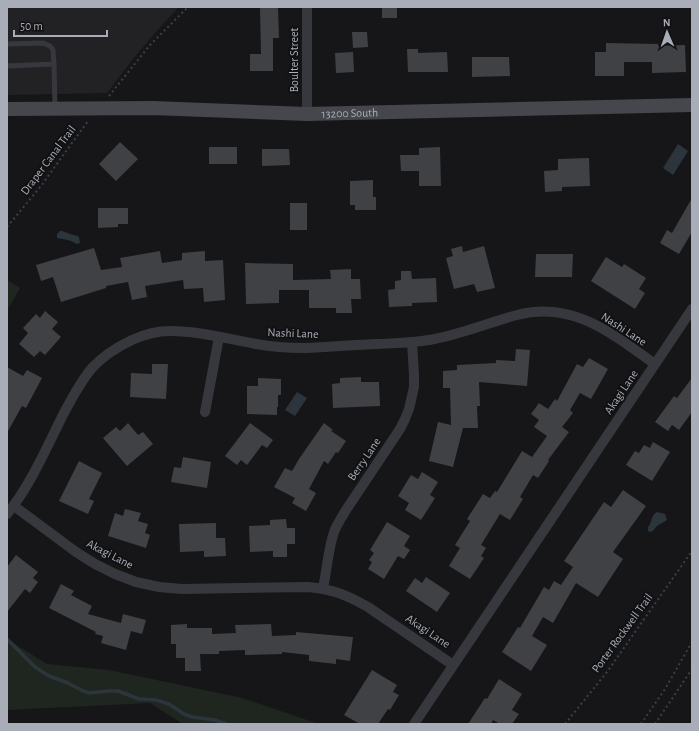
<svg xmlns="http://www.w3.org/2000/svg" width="699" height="731" font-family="'Alegreya Sans',sans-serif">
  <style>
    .built { fill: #222225 }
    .green { fill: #1e261f }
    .water { fill: #2c353c }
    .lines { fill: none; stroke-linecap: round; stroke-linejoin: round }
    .stream { stroke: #2c353c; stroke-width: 3.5 }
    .building { fill: #404145 }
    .path { stroke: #3d3f44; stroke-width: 2; stroke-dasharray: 2 3; stroke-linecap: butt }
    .lane { stroke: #37383d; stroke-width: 5 }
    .street { stroke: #37383d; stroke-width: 10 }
    .secondary { stroke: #45474d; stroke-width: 14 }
    .labels { text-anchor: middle; stroke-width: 4; stroke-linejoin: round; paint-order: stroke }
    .street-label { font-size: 12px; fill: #a8adb8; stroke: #111113 }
  </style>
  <rect width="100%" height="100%" fill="#161618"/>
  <path class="built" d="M7,7H179L161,26L132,60L107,93L7,95Z"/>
  <path class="green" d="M7,280L20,288L7,311Z
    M7,639L47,664L109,670L242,698L319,724H183L150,703L7,710Z"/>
  <path class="water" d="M678,144L688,151L673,175L663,168Z
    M60,231H62L73,235L78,236L79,238L80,243L77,244C71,240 63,239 57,238V234Z
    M297,392L307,398L295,416L285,410Z
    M657,512L665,514L667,520L657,526L653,531L650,532L648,531V527C653,522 650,516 657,512Z"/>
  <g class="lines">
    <path class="stream" d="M7,639L35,667L49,676L68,683L83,691L89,693L109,691H118L139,699L156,700L169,704L184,714L192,717L215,720L226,724"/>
  </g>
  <path class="building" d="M260,7H278L279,38H273V71H250V54H261Z
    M382,7H397V18H382Z
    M352,32H367L368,47L353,48Z
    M606,43L658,44V46L685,45L686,72L652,73V62H624V76H595V52H606Z
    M407,49H418V53L447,52L448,72H408Z
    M353,52L354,72L336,73L335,53Z
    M472,57H509L510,76L472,77Z
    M120,142L138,159L116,181L99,164Z
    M209,147H237V164H209Z
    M440,147L441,186H419V171H401L400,155H419V148Z
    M262,149H289L290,165L262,166Z
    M589,158L590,186L562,187V191L545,192L544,171L558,170V159Z
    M373,180V197H376V210H355V205H350V181Z
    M692,198V232L679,254L660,243L667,230L672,233Z
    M290,203H307V230H290Z
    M98,208H128V224H118V227L98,228Z
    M462,246L463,252L484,246L495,288L477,292L474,284L454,289L446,258L453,256L451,249Z
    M94,248L101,270L122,267L120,258L160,251L162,263L182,260V253L205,251V261L223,260L225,300L204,302L203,288L184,289L183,280L145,286L147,297L132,300L128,282L106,286V288L61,302L53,277L41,281L36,265Z
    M536,254H573L572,277H535Z
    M606,257L622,267L624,264L646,278L639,289L645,293L635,309L591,281Z
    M245,263L293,264V280L331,279L330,270L351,269V279H360L361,299H351L352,313H336V308H309V290H279V303L246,304Z
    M401,271H411L412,279L436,278L437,302L412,303V306L389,307L388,290L395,289V281L401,280Z
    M45,311L58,322L52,329L61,337L45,355L40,351L34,357L19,344L28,333L23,328L36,314L40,318Z
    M516,349L530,350L527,386L479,382L480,406H477L478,428H463L453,467L429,461L438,422L451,425L450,388H443V371L457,370V365L496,363V360L515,361Z
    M589,358L608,369L591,399L580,393L570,410L573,413L562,427L569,432L548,460L549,461L538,478L533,475L520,497L523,499L510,520L500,514L481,545L486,548L481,556L484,558L470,579L449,566L460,548L455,545L470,521L467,519L483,494L490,498L495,491L497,492L522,451L532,457L547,436L534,427L539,420L531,414L539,403L548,409L555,399L557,401L577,364L583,367Z
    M152,364H168L166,399L130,397L131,373L152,374Z
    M7,367L23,376L27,370L42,378L26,408L22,406L7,433Z
    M361,377V382H379L380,406L333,408L332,384L340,383V378Z
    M258,378L281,379V395H278V407H277V415L247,414V386H258Z
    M692,378V412L679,430L672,425L668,431L655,422L674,396L677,398Z
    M128,423L138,435L143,432L153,444L127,466L103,438L116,427L120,431Z
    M250,423L273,440L267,448L262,445L247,465L241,460L237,465L225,456Z
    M324,423L333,430L331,431L346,441L338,453L336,452L328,464L324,461L309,489L316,493L306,511L292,503L295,498L274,487L285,468L292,471L299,459Z
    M653,442L670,452L652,481L626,465L635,451L639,453L644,445L650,448Z
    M183,457L211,462L207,488L171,482L174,467L181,468Z
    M79,461L102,473L89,499L94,501L88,514L59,501Z
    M422,472L438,482L430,495L435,498L421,520L405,510L409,503L398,496L411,475L418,479Z
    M623,490L646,506L613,552L623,559L598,597L576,583L553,623L543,617L532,636L547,645L531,671L502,652L518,627L520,628L544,587L549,590L554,581L561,585L573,567L564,561L604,502L611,507Z
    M125,509L141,513L138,521L148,524L145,533L150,535L146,548L108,536L115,513L123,516Z
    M286,519L287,528H295V544H287V557H273V551L250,552L249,526L270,525V520Z
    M387,522L410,536L404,546L410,550L404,559L398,556L384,579L368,569L372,562L369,560L374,553L370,550Z
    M216,523V538H225L226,556L204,557V551L180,552L179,524Z
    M16,555L38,572L33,578L38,582L30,593L25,589L7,612V567Z
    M426,577L450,593L437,612L406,591L415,578L422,583Z
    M61,584L74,591L71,595L92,606L88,614L121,623L123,614L146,620L142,634L131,631L126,650L101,643L103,636L95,634L96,632L49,608Z
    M187,624V628H212V634L236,633L235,625L271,624L272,636L296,635V632L353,637L350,661L336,659V664L309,661V655L282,652V654L245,655V650L219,651V654H200L201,671H185V658H176V644H171V625Z
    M372,670L397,685L393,692L399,695L390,710L388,709L378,724H360L344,715Z
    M499,679L522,694L512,710L519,714L512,724H500L493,720L491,724H468L485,698L487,699Z"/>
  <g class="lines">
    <path class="path" d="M109,96L150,45L188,7
      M7,227L41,186L88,121
      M565,724L607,672L692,551
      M641,724L665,689L692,642
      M655,724L692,669"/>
    <path class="lane" d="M7,44L43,43L50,46L53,50L54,64L7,66
      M54,64L55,107"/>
    <path class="street" d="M307,114V7
      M205,412L219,337
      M14,506L76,552L95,564L115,574L136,582L159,587L182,589L308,587C332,589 347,595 368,607L453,665
      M7,514C31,485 48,444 65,411C73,396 81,381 92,368C103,356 117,347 132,340C143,335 157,331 170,331C199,331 228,339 256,344C272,347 288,348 305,348C329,347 353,345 378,344C395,343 412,343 429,340C459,335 487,323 517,315C573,300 612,334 655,364
      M323,588C327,570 328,550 334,532C337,524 342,517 346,510L400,429L405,419L409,409L414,387V375L412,342
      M414,724L692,309"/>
    <path class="secondary" id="s1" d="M7,109L153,108L307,114L692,105"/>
  </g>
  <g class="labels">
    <g class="street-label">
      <text transform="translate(294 60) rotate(-90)" y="4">Boulter Street</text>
      <text dy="4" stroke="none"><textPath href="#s1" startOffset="343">13200 South</textPath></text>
      <text transform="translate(48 160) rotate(-53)" y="4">Draper Canal Trail</text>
      <text transform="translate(624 329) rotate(33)" y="4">Nashi Lane</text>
      <text transform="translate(293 333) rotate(2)" y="4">Nashi Lane</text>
      <text transform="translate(621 392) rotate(-56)" y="4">Akagi Lane</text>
      <text transform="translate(364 459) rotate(-56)" y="4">Berry Lane</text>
      <text transform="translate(110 554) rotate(27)" y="4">Akagi Lane</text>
      <text transform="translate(428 631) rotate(34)" y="4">Akagi Lane</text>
      <text transform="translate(622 633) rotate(-54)" y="4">Porter Rockwell Trail</text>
    </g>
  </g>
  <rect width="699" height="731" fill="none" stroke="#a8adb8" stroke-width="16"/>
  <g transform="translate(667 32) rotate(358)" stroke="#111113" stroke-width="3" paint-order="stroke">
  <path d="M0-3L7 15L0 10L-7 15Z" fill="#a8adb8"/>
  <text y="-6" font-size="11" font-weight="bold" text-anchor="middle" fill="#a8adb8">N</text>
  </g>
  <path d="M14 30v6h93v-6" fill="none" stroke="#a8adb8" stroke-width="2"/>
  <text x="20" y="30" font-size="12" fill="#a8adb8" stroke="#111113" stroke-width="3" paint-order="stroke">50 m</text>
</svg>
